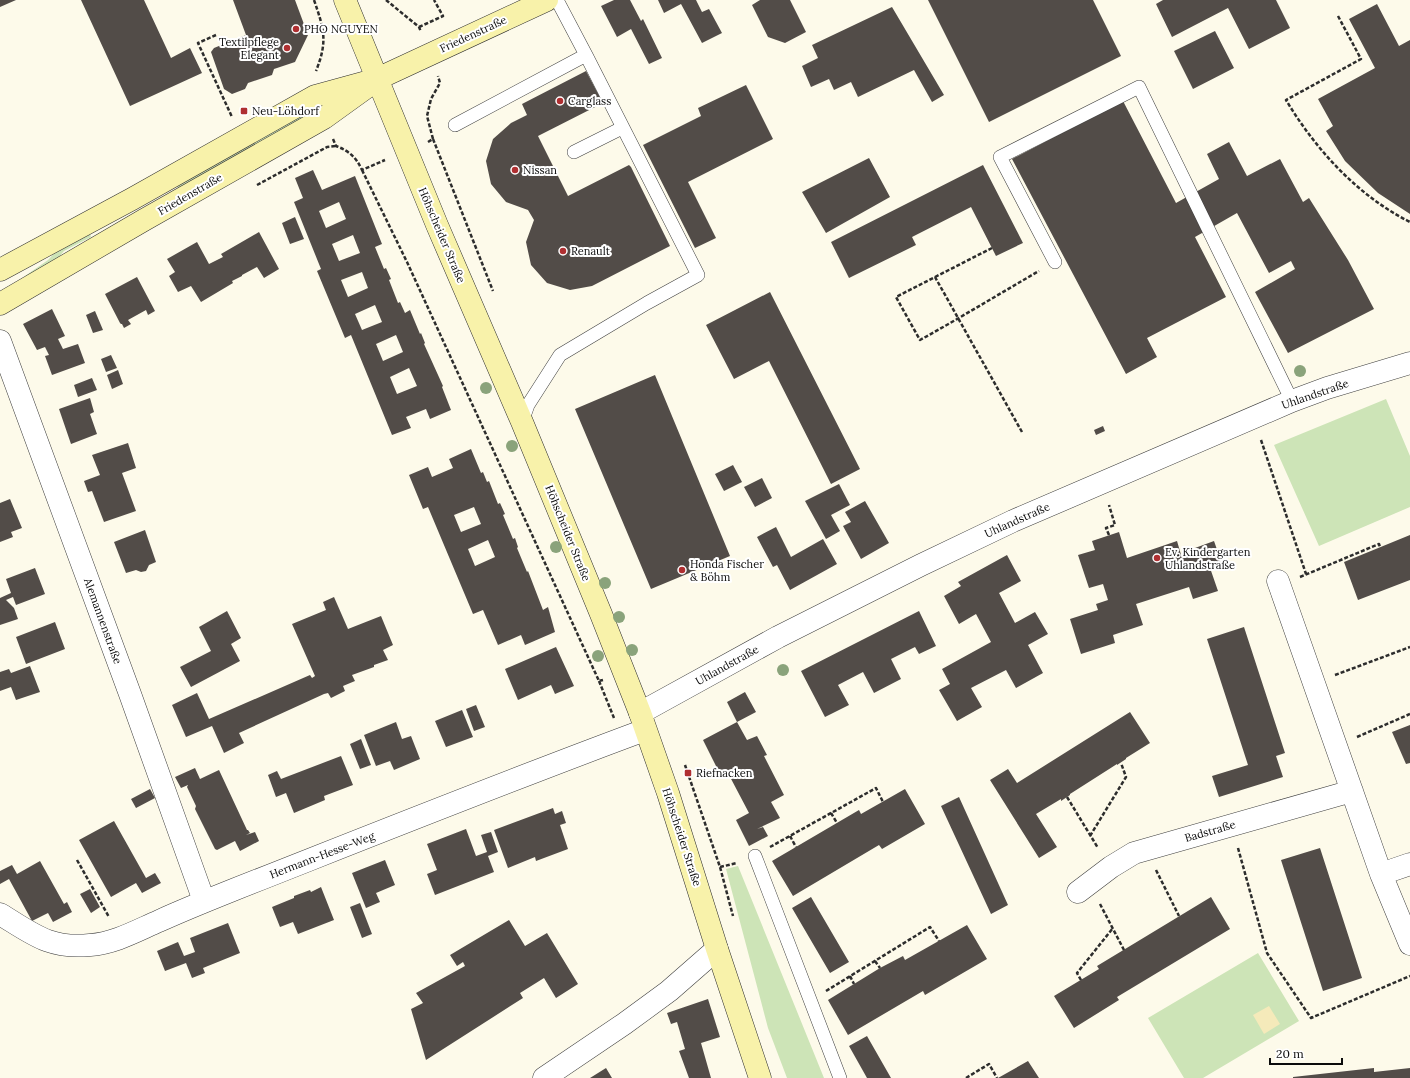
<svg xmlns="http://www.w3.org/2000/svg" width="1410" height="1078" font-family="Lora,serif">
  <style>
    .green { fill: #cde4b7 }
    .sand { fill: #f5eaba }
    .building { fill: #524c48; fill-rule: evenodd }
    .lines { fill: none; stroke-linecap: round; stroke-linejoin: round }
    .lane-casing { stroke: #3e3e3e; stroke-width: 14 }
    .street-casing { stroke: #3e3e3e; stroke-width: 23 }
    .secondary-casing { stroke: #2d2d2d; stroke-width: 23 }
    .path { stroke: #2d2d2d; stroke-width: 2.5; stroke-dasharray: 4 2; stroke-linecap: butt }
    .lane { stroke: #fff; stroke-width: 13 }
    .street { stroke: #fff; stroke-width: 22 }
    .secondary { stroke: #f8f2aa; stroke-width: 22 }
    .tree { fill: #8aa37b }
    .poi-dot { fill: #af2f31; stroke: #fff; stroke-width: 1.5 }
    .labels { text-anchor: middle; stroke-width: 4; stroke-linejoin: round; paint-order: stroke }
    .poi-label { font-size: 11px; fill: #0b0b0b; stroke: #fff; text-anchor: start }
    .street-label { font-size: 11px; fill: #0b0b0b; stroke: #fff }
  </style>
  <rect width="100%" height="100%" fill="#fdfaea"/>
  <path class="green" d="M304,111L307,117L178,188L175,183Z
    M89,231L91,237L64,251L53,264L27,280L25,276L48,260L61,246Z
    M1386,399L1410,456V507L1319,546L1274,445Z
    M738,866L824,1078H787L768,1028L726,869Z
    M1258,953L1299,1021L1203,1078H1184L1148,1018Z"/>
  <path class="sand" d="M1269,1006L1280,1024L1264,1034L1253,1015Z"/>
  <path class="building" d="M0,0H16L0,7Z
    M81,0H144L171,58L190,48L202,73L130,106Z
    M233,0H295L308,35L295,62L274,69L272,75L248,83L245,89L232,94L224,89L211,52L214,48L246,35Z
    M614,0H630L641,21L643,19L662,58L649,64L631,29L617,37L601,6Z
    M658,0H696L702,12L709,9L722,33L702,43L681,4L664,13Z
    M760,0H790L806,32L785,43L768,37L752,5Z
    M928,0H1093L1121,56L989,122Z
    M1163,0H1276L1290,28L1249,49L1228,8L1172,37L1156,4Z
    M1377,4L1399,46L1410,40V214L1378,193L1345,161L1326,131L1333,126L1318,99L1375,68L1349,19Z
    M892,7L944,95L932,102L914,70L858,97L851,82L834,90L829,79L811,87L802,66L818,58L812,45Z
    M1215,31L1234,68L1193,89L1174,51Z
    M586,71L603,103L538,136L568,196L629,165L631,167L670,246L592,286L570,290L547,283L531,265L526,242L534,220L528,210L506,202L491,184L486,161L493,139L511,123L527,115L522,104Z
    M746,85L773,139L688,182L716,238L695,248L643,145L701,116L698,108Z
    M1123,101L1176,203L1219,179L1207,154L1229,142L1247,176L1280,159L1303,202L1309,198L1348,260L1374,309L1288,353L1255,292L1295,269L1291,261L1269,273L1237,213L1195,237L1226,297L1147,338L1157,357L1126,374L1012,159Z
    M869,158L890,197L826,233L802,192Z
    M983,165L1023,243L996,256L971,207L912,237L916,245L849,278L831,242Z
    M313,170L322,190L355,176L382,244L375,247L384,269L386,268L391,279L389,280L398,303L400,302L405,313L410,310L420,334L421,333L425,343L424,344L443,386L442,387L451,410L430,419L426,409L406,417L411,428L392,435L351,335L345,338L317,271L321,269L294,202L303,198L295,178ZM339,202L346,219L326,228L319,211ZM353,235L360,253L339,261L332,244ZM362,272L368,288L348,297L341,280ZM375,305L382,322L362,330L355,314ZM396,335L403,352L383,361L376,344ZM409,368L417,386L397,394L390,377Z
    M295,217L304,239L290,244L282,223Z
    M259,232L279,269L264,278L257,267L242,275V276L232,281L233,283L201,302L191,286L178,292L169,276L175,272L167,259L197,242L209,264L223,257L221,254Z
    M137,277L155,311L148,315L146,310L128,320L131,324L124,328L122,324H121L120,323L105,294Z
    M770,292L860,469L831,484L769,361L734,379L706,325Z
    M52,309L65,336L58,339L63,349L78,344L85,363L52,375L45,356L49,355L45,347L37,350L23,324Z
    M95,311L103,330L93,333L86,315Z
    M111,355L117,368L106,372L101,359Z
    M118,370L123,384L112,389L107,375Z
    M655,375L730,556L651,589L575,409Z
    M92,378L97,390L78,397L74,385Z
    M90,398L94,412L90,414L97,434L71,444L59,409Z
    M1103,426L1105,431L1096,435L1094,430Z
    M128,443L136,468L122,473L136,511L104,522L92,491L88,492L84,481L100,475L92,455Z
    M471,449L481,473L483,472L487,482L489,481L498,504L500,503L505,514L503,515L513,539L515,538L518,547L517,548L527,572L528,571L543,610L548,607L555,632L525,645L521,635L498,645L483,610L473,614L428,507L423,509L409,475L428,467L432,477L453,468L449,459ZM474,507L481,524L461,532L454,515ZM488,540L495,557L475,566L468,549Z
    M733,465L742,482L724,491L715,474Z
    M762,478L772,498L755,507L744,487Z
    M839,484L850,505L831,515L840,531L826,539L805,501Z
    M10,499L22,528L11,532L13,537L0,542V503Z
    M865,501L889,543L861,559L843,526L851,522L845,512Z
    M776,527L791,557L823,539L837,564L790,590L777,565L773,567L757,537Z
    M145,530L156,562L149,565L146,571L141,572L136,570L126,573L114,542Z
    M1119,532L1127,558L1177,541L1182,558L1196,553L1195,548L1214,541L1221,561L1209,565L1218,591L1193,599L1189,587L1136,604L1143,625L1113,635L1115,643L1081,654L1070,619L1098,610L1096,604L1108,600L1103,584L1089,588L1078,555L1095,550L1092,541Z
    M1410,535V580L1358,600L1344,562Z
    M1007,555L1021,581L999,593L1015,623L1035,612L1048,634L1028,645L1043,673L1016,688L1006,670L971,688L982,707L957,721L939,690L950,684L942,669L991,642L976,614L959,624L944,596L961,586L958,582Z
    M35,568L45,594L16,605L13,597L6,600L14,608L18,619L0,625V598L11,593L6,579Z
    M334,597L348,629L381,616L393,645L383,650L388,660L374,665V667L352,675L355,681L343,686L345,691L331,698L328,693L324,694L239,733L244,743L224,753L212,726L186,737L172,705L197,693L209,719L310,675L312,678L315,676L292,624L326,610L323,602Z
    M227,611L241,638L231,644L240,661L191,687L180,667L211,651L199,627Z
    M919,611L936,646L919,654L915,647L891,659L901,679L874,693L863,672L838,685L849,705L825,717L801,671Z
    M55,622L65,649L26,664L16,637Z
    M1244,627L1285,753L1276,756L1283,777L1219,797L1212,776L1248,765L1207,639Z
    M556,647L574,686L555,694L551,685L518,700L505,669Z
    M30,666L40,692L16,700L11,687L0,691V672L9,669L11,673Z
    M745,692L756,712L737,722L727,702Z
    M476,705L485,727L474,731L466,709Z
    M462,710L473,737L446,747L435,721Z
    M1130,712L1150,743L1126,758V759L1117,765V764L1070,794V795L1061,801V799L1036,814L1057,847L1039,858L990,780L1008,769L1017,783Z
    M396,722L402,739L411,736L420,759L394,770L390,761L376,766L364,735Z
    M737,722L747,740L757,736L767,755L764,756L784,795L771,802L780,818L757,829L763,827L768,836L749,846L736,820L749,813L729,775L722,778L703,740Z
    M1410,725V763L1406,764L1392,732Z
    M361,739L371,765L360,769L350,744Z
    M341,756L353,785L324,796L325,800L294,813L286,793L276,797L268,775L277,771L281,779Z
    M195,768L200,779L219,770L247,830H248L250,833L246,835L255,832L259,841L240,851L235,841L217,850L215,849L195,809L196,806L187,787L188,785L181,788L175,777Z
    M150,789L155,798L136,808L131,799Z
    M905,789L925,824L882,849L879,845L793,896L772,861L859,810L861,814Z
    M959,797L1008,905L991,914L941,806Z
    M553,808L555,814L562,811L566,823L560,825L568,849L536,861L535,857L508,868L494,830Z
    M114,821L146,878L155,873L161,883L142,893L136,883L111,897L79,840Z
    M466,829L476,856L487,852L481,835L491,832L498,852L488,856L494,872L435,895L427,874L437,870L427,844Z
    M1320,848L1362,978L1323,991L1281,860Z
    M385,860L395,885L376,893L380,902L366,908L352,873Z
    M40,861L64,904L67,902L72,912L53,922L48,913L32,921L9,879L0,884V871L12,865L17,874Z
    M321,887L334,920L298,934L293,922L280,927L272,907L294,898V896L310,890L311,892Z
    M90,889L100,907L91,913L80,894Z
    M811,897L849,962L830,973L792,908Z
    M1211,897L1230,929L1117,997L1119,1000L1074,1028L1054,996L1099,969L1097,966Z
    M360,903L372,934L362,938L350,907Z
    M509,920L525,946L547,933L578,984L556,998L544,978L520,993L523,998L426,1060L411,1009L423,1003L416,993L465,966L463,962L457,966L450,955Z
    M228,923L240,953L203,968L205,973L192,978L186,963L165,971L157,951L178,942L184,956L195,952L190,938Z
    M967,925L987,959L925,995L923,991L848,1035L828,1000L880,968L903,956L905,960Z
    M708,999L720,1037L701,1043L711,1078H689L679,1051L685,1049L677,1022L671,1024L667,1013Z
    M867,1036L891,1078H867L849,1046Z
    M1028,1061L1039,1078H998Z
    M606,1068L612,1078H590Z
    M1374,1068V1072L1410,1068V1078H1293V1077Z"/>
  <g class="lines">
    <defs>
      <path id="lane" d="M455,125L586,55L557,0
        M574,152L622,128
        M1055,262L1000,157L1139,87L1292,401
        M522,422L528,405L560,355L647,303L698,275L586,55
        M755,856L840,1078"/>
      <path id="street" d="M0,341L130,694L204,901
        M1278,581L1381,874L1410,944
        M640,713L778,637L921,565L1013,521L1292,401L1327,388L1410,363
        M1381,874L1410,864
        M1078,892L1111,867L1134,853L1352,791
        M0,914C33,934 49,949 90,945C115,943 136,931 159,921C183,910 208,900 233,890C370,836 507,781 645,730
        M544,1078L624,1024L669,991L717,949"/>
      <path id="secondary" d="M345,0L437,225L522,422L601,614L640,713L668,793L717,949L760,1078
        M0,270L132,199L315,96L377,79L547,0
        M0,304L144,220L324,118L367,87"/>
    </defs>
    <use href="#lane" class="lane-casing"/>
    <use href="#street" class="street-casing"/>
    <use href="#secondary" class="secondary-casing"/>
    <path class="path" d="M314,0C324,29 328,41 316,71
      M386,0L419,27L421,32
      M1338,16L1361,59L1286,100C1316,150 1358,196 1410,222
      M419,27L443,16L434,0
      M216,35L198,43L232,117
      M333,139L336,146C349,151 356,157 362,170L385,160
      M433,139L493,291
      M428,142L433,139L427,116L431,99L440,83L438,76
      M362,170L407,262L599,681L603,680
      M257,185L327,147L336,146
      M935,277L992,248
      M1022,432L935,277L896,297L920,340C960,318 999,294 1039,271
      M1261,440L1306,574
      M1109,535L1106,528L1115,525L1109,505
      M1300,577L1379,544L1380,547
      M1335,675L1410,647
      M599,681L614,718
      M1357,737L1410,714
      M685,765L720,867L733,916
      M1067,797L1098,848
      M831,813L837,823
      M790,836L796,847
      M1090,836L1126,777L1121,763
      M770,847L876,788L883,802
      M1238,848L1267,953L1311,1018L1410,976
      M77,860L109,917
      M720,867L737,863
      M1156,870L1179,916
      M1100,904L1124,950
      M875,961L880,968
      M850,976L854,984
      M1081,980L1077,973L1113,928
      M826,991L930,927L939,941
      M966,1078L989,1064L997,1078"/>
    <use href="#lane" class="lane"/>
    <use href="#street" class="street"/>
    <use href="#secondary" class="secondary"/>
  </g>
  <g class="tree">
    <circle cx="1300" cy="371" r="6"/>
    <circle cx="486" cy="388" r="6"/>
    <circle cx="512" cy="446" r="6"/>
    <circle cx="556" cy="547" r="6"/>
    <circle cx="605" cy="583" r="6"/>
    <circle cx="619" cy="617" r="6"/>
    <circle cx="632" cy="650" r="6"/>
    <circle cx="598" cy="656" r="6"/>
    <circle cx="783" cy="670" r="6"/>
  </g>
  <g class="poi-dot">
    <circle cx="296" cy="29" r="4"/>
    <circle cx="287" cy="48" r="4"/>
    <circle cx="560" cy="101" r="4"/>
    <rect x="240" y="107" width="8" height="8" rx="2"/>
    <circle cx="515" cy="170" r="4"/>
    <circle cx="563" cy="251" r="4"/>
    <circle cx="1157" cy="558" r="4"/>
    <circle cx="682" cy="570" r="4"/>
    <rect x="684" y="769" width="8" height="8" rx="2"/>
  </g>
  <g class="labels">
    <g class="poi-label">
      <text x="304" y="33">PHO NGUYEN</text>
      <text x="279" y="46" text-anchor="end">Textilpflege<tspan x="279" dy="13">Elegant</tspan></text>
      <text x="568" y="105">Carglass</text>
      <text x="252" y="115">Neu-Löhdorf</text>
      <text x="523" y="174">Nissan</text>
      <text x="571" y="255">Renault</text>
      <text x="1165" y="556">Ev. Kindergarten<tspan x="1165" dy="13">Uhlandstraße</tspan></text>
      <text x="690" y="568">Honda Fischer<tspan x="690" dy="13">&amp; Böhm</tspan></text>
      <text x="696" y="777">Riefnacken</text>
    </g>
    <g class="street-label">
      <text transform="translate(473 34) rotate(-25)" y="4">Friedenstraße</text>
      <text transform="translate(190 194) rotate(-30)" y="4">Friedenstraße</text>
      <text transform="translate(442 235) rotate(67)" y="4">Höhscheider Straße</text>
      <text transform="translate(1315 394) rotate(-19)" y="4">Uhlandstraße</text>
      <text transform="translate(1017 520) rotate(-24)" y="4">Uhlandstraße</text>
      <text transform="translate(568 533) rotate(68)" y="4">Höhscheider Straße</text>
      <text transform="translate(103 621) rotate(70)" y="4">Alemannenstraße</text>
      <text transform="translate(727 665) rotate(-29)" y="4">Uhlandstraße</text>
      <text transform="translate(1210 831) rotate(-16)" y="4">Badstraße</text>
      <text transform="translate(682 837) rotate(72)" y="4">Höhscheider Straße</text>
      <text transform="translate(322 855) rotate(-21)" y="4">Hermann-Hesse-Weg</text>
    </g>
  </g>
  <path d="M1270 1058v6h72v-6" fill="none" stroke="#0b0b0b" stroke-width="2"/>
  <text x="1276" y="1058" font-size="12" fill="#0b0b0b" stroke="#ffffff" stroke-width="3" paint-order="stroke">20 m</text>
</svg>
